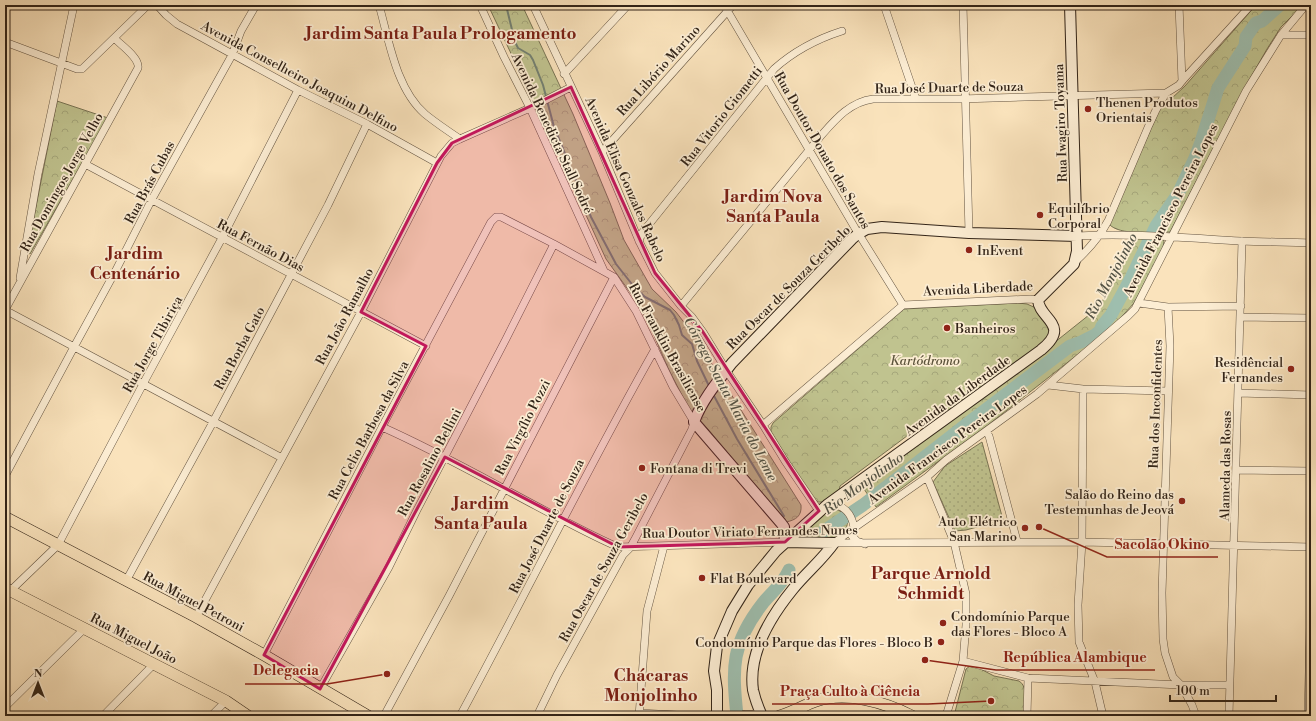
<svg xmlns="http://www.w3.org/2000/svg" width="1316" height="721" font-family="'Libre Bodoni',serif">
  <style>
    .grass { fill: url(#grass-dots); stroke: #797454 }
    .forest { fill: url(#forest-crowns); stroke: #797454 }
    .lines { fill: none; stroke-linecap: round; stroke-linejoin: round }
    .stream { stroke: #738072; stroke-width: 2 }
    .river { stroke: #9ebeae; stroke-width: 13 }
    .street-casing { stroke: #645441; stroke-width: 8 }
    .secondary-casing { stroke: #322418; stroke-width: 12 }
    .primary-casing { stroke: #322418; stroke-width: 12 }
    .street { stroke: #fcedd3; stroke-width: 7 }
    .secondary { stroke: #fcedd3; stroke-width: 10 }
    .primary { stroke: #fae3bc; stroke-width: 11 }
    .marked { fill: #c2185b; fill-opacity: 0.2; stroke: #c2185b; stroke-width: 3; stroke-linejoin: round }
    .poi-dot { fill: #8f2418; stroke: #fcedd3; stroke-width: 1.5 }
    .labels { text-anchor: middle; stroke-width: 3.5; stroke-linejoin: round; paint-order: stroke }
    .street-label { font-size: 13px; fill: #322418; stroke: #fcedd3 }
    .poi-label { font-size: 13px; fill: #322418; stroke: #fcedd3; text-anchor: start }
    .park-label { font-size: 13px; font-style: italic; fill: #5d543c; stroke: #fcedd3 }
    .water-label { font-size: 14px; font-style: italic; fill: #525245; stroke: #fcedd3 }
    .district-label { font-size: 17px; font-weight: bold; fill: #7a1f14; stroke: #fcedd3 }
    .leader { fill: none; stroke: #8f2418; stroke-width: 1.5 }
    .callout-dot { fill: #8f2418; stroke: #fcedd3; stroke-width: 1.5 }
    .callout-label { font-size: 14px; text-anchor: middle; font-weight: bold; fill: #8f2418; stroke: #fcedd3; stroke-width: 3.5; stroke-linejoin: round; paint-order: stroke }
  </style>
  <defs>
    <pattern id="grass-dots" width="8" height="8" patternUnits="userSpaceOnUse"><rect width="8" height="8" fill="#c0c38f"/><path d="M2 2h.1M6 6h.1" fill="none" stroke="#a5a77b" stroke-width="1.8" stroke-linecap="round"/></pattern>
    <pattern id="forest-crowns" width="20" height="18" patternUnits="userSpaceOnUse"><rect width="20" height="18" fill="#c0c38f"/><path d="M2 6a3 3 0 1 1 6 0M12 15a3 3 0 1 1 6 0" fill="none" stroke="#a5a77b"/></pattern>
  </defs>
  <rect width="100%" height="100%" fill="#fae3bc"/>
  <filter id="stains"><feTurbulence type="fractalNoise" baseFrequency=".005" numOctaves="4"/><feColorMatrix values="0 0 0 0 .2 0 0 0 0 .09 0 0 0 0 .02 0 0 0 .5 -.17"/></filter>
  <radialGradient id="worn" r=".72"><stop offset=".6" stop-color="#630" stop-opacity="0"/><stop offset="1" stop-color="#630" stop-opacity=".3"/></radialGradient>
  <path class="grass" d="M982,442L1003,520L966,530L955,531L933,482L945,466Z"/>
  <path class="forest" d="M488,5H522L573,114L610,203L624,240L652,289L676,312L693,334L801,505C802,516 796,520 786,522L769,503L708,429L689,409L668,368L653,333L637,302L606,259L545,125Z
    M1256,5H1303L1281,27L1267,49L1244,89L1170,232C1155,232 1119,236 1109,224L1111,220L1163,101L1171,99L1185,86Z
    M57,101L108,118L30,254L27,252Z
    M1138,238H1162L1164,241L1163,248L1134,303L1116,323L1091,344L988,425L876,507L862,486L967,406L1030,362L1099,307Z
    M1018,303L1027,304L1036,308L1048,324L1050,333L1047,341L946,414L943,409L840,486L839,491L822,502H818L812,498L771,432V427L773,423L904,309Z
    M835,509C855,515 849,535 831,538C824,540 814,538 806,537L805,530C813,522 824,512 835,509Z
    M973,665L994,676L1019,681C1029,687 1024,706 1024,716H954L966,669L970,666Z"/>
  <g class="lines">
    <path class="stream" d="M506,5L515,42L518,48L530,55L533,60L543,85L554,127L591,217L616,264L635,288L645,297L670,310L674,315L679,325L682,335L692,344L697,361L709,386
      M713,394L737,439L784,516
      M838,716L849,714L859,716"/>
    <path class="river" d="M824,531L863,505L968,423L1070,346L1081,342L1095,335L1100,331L1102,326L1111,315L1131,278L1156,226L1178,194L1195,158L1201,142L1218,88L1245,46L1246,37L1253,27L1256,23L1262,21L1280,5
      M737,716C732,667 731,644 763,603C772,592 783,584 789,570"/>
    <defs>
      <path id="street" d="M157,5L166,15L177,24L298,90L367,124L437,163
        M379,5C389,40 396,89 425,114C436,123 448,131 460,139
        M480,5L504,57L530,108L604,271
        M533,5L602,152L639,241L655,273L681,306L692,317L703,332L730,376L763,425L785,461L819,511
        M724,5L855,228L903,305
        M884,5L916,99
        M963,5L969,233
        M1179,5L1182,81
        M1281,35H1311
        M5,42L77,69H82L148,5
        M564,74L628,5
        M602,152L733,5
        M85,164L426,346
        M1077,236C1132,233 1186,238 1241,241C1264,242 1288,242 1311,243
        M639,241L642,233L774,69C794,51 817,39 842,31
        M1075,262C1088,250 1100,236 1108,221L1149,125L1156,110L1166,93L1179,85L1182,81L1251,5
        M20,278L38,174L74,5
        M1139,303L1168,307L1170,346L1162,593L1163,639L1165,653L1173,677L1181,685L1192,705L1196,716
        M681,306L819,138C834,121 849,102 873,99H960L1166,93
        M1168,307L1241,306
        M5,310L138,68C140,58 121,45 114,38
        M5,310L282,458
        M1241,317L1311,318
        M1048,385L1083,389L1167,391
        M1083,389L1082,542L1078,605L1079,642L1095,682L1103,716
        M1239,393L1311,395
        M763,425L903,305L1030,299L1038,300
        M382,427C443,454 501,488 561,519C580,529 599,539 618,547L785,542
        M986,431L989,436L1017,541
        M1236,470L1311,471
        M5,476L74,347L116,270L152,199L232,55L241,31L256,5
        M927,477L954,542L966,594V625L963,661L946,716
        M828,504C843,504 852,513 854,528L834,543
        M834,543L1082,542L1311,547
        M865,544L857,541L852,536L854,528L927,477L946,460L1037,394L1128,316L1135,309L1246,91L1281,35L1306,5
        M126,581L213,422L328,205L367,124
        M5,596L58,545L143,384L222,238L298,90
        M196,617L361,312L441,156L452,143L460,139L530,108L571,87
        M264,655L382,427L491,222L496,217H501L554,244L614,277L636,311L673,387L694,422L692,429L636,537L630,548L623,555L557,675L537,716
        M963,661L1028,678L1181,685H1229
        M320,689L389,567L417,510L506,339L554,244
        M5,707L85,628
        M640,713L695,716
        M103,716L154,664
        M211,716L226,701
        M384,716L449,596L614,277
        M460,716C526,594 587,469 655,349
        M639,716L647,611L664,546
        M1027,716L1028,678
        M1229,716L1242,241
        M1308,716L1311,583"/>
      <path id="secondary" d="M785,542L784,527L781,523L694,422C702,400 718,381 732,363L852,239L858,234L867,229L882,227L969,233L1077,236
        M785,542L834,543
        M717,716V690L714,671L717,646L732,611L748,585L776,551L828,504L1041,350C1072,325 1039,319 1038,300L1074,264L1077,251L1070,5
        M762,716C758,707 755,699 753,690C748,654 771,616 793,589C806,573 822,560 834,543"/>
      <path id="primary" d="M5,517L196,617L264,655L368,716
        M5,588L226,701L248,716
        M745,716H754
        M779,716C792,713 804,705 816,701C847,691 884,702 912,716"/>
    </defs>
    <use href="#street" class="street-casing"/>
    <use href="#secondary" class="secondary-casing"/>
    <use href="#primary" class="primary-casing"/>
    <use href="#street" class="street"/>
    <use href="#secondary" class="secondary"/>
    <use href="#primary" class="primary"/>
  </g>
  <path class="marked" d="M571,87L655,273L703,332L819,511L785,542L618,547L445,457L320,689L264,655L426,346L361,312L437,163L452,143Z"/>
  <g class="poi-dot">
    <circle cx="1088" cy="109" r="4"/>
    <circle cx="1040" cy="215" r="4"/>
    <circle cx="969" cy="250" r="4"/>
    <circle cx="947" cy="328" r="4"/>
    <circle cx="1291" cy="369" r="4"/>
    <circle cx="642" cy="468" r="4"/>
    <circle cx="1182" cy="501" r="4"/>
    <circle cx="1025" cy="528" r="4"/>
    <circle cx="702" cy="578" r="4"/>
    <circle cx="943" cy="623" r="4"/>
    <circle cx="941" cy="642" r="4"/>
  </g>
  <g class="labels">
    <g class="street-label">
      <text transform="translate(658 70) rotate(-48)" y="5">Rua Libório Marino</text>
      <text transform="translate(300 76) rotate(28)" y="5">Avenida Conselheiro Joaquim Delfino</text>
      <text transform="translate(949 87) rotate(-1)" y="5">Rua José Duarte de Souza</text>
      <text transform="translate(721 116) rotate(-52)" y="5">Rua Vitorio Giometti</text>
      <text transform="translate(1060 123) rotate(-92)" y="5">Rua Iwagiro Toyama</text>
      <text transform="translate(553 133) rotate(65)" y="5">Avenida Benedicta Stall Sodré</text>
      <text transform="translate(823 150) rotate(60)" y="5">Rua Doutor Donato dos Santos</text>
      <text transform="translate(626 179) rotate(66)" y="5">Avenida Elisa Gonzales Rabelo</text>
      <text transform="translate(61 182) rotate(-61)" y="5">Rua Domingos Jorge Velho</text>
      <text transform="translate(149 182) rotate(-62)" y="5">Rua Brás Cubas</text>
      <text transform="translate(1170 210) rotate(-63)" y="5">Avenida Francisco Pereira Lopes</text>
      <text transform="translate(261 245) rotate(28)" y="5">Rua Fernão Dias</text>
      <text transform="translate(788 287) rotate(-45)" y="5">Rua Oscar de Souza Geribelo</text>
      <text transform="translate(978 288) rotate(-3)" y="5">Avenida Liberdade</text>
      <text transform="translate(344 316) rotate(-62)" y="5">Rua João Ramalho</text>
      <text transform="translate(152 344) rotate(-61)" y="5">Rua Jorge Tibiriça</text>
      <text transform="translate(668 347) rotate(61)" y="5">Rua Franklin Brasiliense</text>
      <text transform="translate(239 348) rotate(-62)" y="5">Rua Borba Gato</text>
      <text transform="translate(957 395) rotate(-36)" y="5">Avenida da Liberdade</text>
      <text transform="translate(1155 404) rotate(-88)" y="5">Rua dos Inconfidentes</text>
      <text transform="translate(522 427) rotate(-63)" y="5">Rua Virgílio Pozzi</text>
      <text transform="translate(368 430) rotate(-62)" y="5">Rua Celio Barbosa da Silva</text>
      <text transform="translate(947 444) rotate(-36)" y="5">Avenida Francisco Pereira Lopes</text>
      <text transform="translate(429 462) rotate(-62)" y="5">Rua Rosalino Bellini</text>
      <text transform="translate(1225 466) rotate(-89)" y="5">Alameda das Rosas</text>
      <text transform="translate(546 526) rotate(-63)" y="5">Rua José Duarte de Souza</text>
      <text transform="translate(750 531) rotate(-1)" y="5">Rua Doutor Viriato Fernandes Nunes</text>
      <text transform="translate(603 567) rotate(-61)" y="5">Rua Oscar de Souza Geribelo</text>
      <text transform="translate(194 601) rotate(28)" y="5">Rua Miguel Petroni</text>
      <text transform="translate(134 638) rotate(27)" y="5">Rua Miguel João</text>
    </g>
    <g class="poi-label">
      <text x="1096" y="107">Thenen Produtos<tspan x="1096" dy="15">Orientais</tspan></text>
      <text x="1048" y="213">Equilíbrio<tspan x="1048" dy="15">Corporal</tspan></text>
      <text x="977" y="255">InEvent</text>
      <text x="955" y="333">Banheiros</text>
      <text x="1283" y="367" text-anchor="end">Residêncial<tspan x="1283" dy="15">Fernandes</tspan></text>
      <text x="650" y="473">Fontana di Trevi</text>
      <text x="1174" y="499" text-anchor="end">Salão do Reino das<tspan x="1174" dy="15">Testemunhas de Jeová</tspan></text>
      <text x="1017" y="526" text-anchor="end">Auto Elétrico<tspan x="1017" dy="15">San Marino</tspan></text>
      <text x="710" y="583">Flat Boulevard</text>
      <text x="951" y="621">Condomínio Parque<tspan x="951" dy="15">das Flores - Bloco A</tspan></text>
      <text x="933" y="647" text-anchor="end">Condomínio Parque das Flores - Bloco B</text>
    </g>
    <g class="park-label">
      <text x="925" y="365">Kartódromo</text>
    </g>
    <g class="water-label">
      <text transform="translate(1111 276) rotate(-62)" y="5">Rio Monjolinho</text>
      <text transform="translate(731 399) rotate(62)" y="5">Córrego Santa Maria do Leme</text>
      <text transform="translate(863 483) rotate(-36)" y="5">Rio Monjolinho</text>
    </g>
    <g class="district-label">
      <text x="441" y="39">Jardim Santa Paula Prologamento</text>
      <text x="773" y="202">Jardim Nova<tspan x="773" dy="20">Santa Paula</tspan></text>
      <text x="135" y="259">Jardim<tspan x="135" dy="20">Centenário</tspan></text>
      <text x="481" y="509">Jardim<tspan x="481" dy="20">Santa Paula</tspan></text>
      <text x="931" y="579">Parque Arnold<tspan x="931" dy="20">Schmidt</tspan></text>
      <text x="651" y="681">Chácaras<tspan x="651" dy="20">Monjolinho</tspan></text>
    </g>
  </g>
  <path class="leader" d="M1039 527L1107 557H1218M925 660L996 670H1155M387 674L327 684H245M991 701L928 704H772"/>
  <g class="callout-dot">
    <circle cx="1039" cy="527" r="4"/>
    <circle cx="925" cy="660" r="4"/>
    <circle cx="387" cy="674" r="4"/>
    <circle cx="991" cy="701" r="4"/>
  </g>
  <g class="callout-label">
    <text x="1162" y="549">Sacolão Okino</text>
    <text x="1075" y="662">República Alambique</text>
    <text x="286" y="675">Delegacia</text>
    <text x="850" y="696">Praça Culto à Ciência</text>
  </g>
  <rect width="1316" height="721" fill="none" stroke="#fae3bc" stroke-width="20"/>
  <rect x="6" y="6" width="1304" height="709" fill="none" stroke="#322418" stroke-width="2"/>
  <rect x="10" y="10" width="1296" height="701" fill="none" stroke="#322418"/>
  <g transform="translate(38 683)" stroke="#fcedd3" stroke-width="3" paint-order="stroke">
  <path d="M0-3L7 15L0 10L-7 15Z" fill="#322418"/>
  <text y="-6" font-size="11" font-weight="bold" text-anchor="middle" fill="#322418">N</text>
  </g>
  <path d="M1170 695v6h106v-6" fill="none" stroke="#322418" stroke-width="2"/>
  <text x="1176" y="695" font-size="12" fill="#322418" stroke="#fcedd3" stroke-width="3" paint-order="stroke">100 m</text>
  <rect width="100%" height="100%" filter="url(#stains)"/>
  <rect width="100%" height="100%" fill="url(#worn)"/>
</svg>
